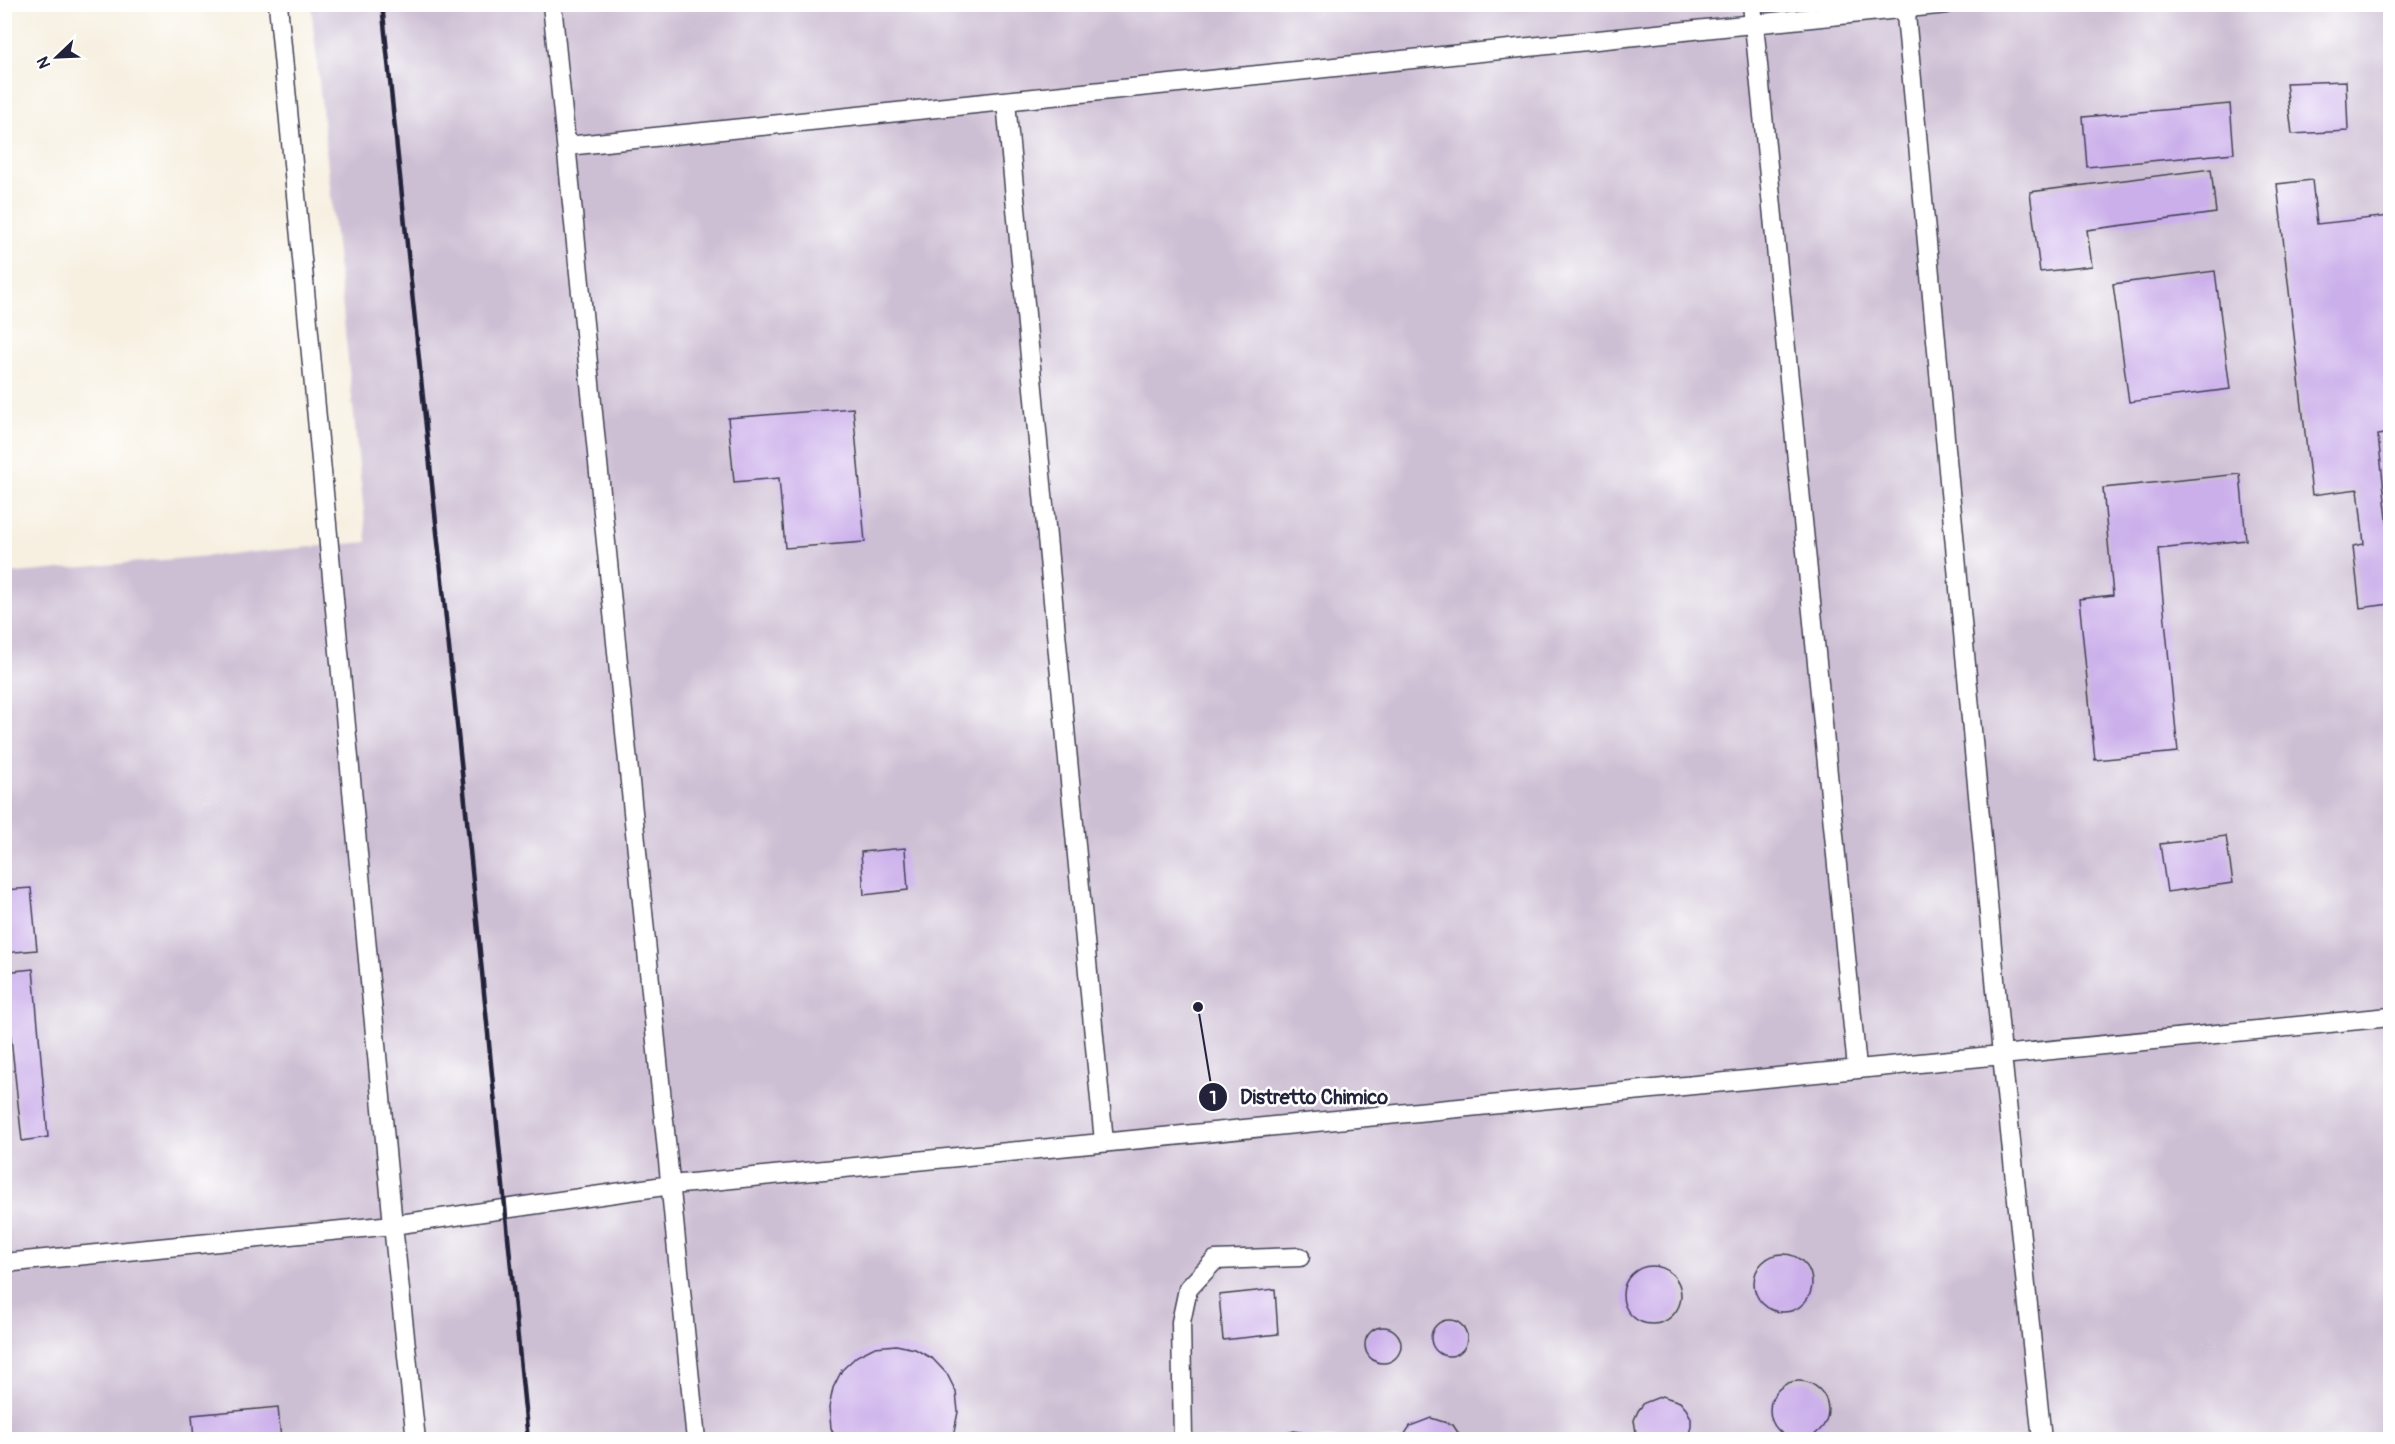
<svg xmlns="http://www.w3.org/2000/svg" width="2395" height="1444" font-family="Pangolin,sans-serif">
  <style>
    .industrial { fill: #ccbed3 }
    .building { fill: #cbafea }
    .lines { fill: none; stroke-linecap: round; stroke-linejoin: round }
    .service-casing { stroke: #424154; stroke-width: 21 }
    .service { stroke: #fff; stroke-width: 18 }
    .rail { stroke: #22223b; stroke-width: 4.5 }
    .leader { fill: none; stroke: #22223b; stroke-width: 2 }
    .callout-dot { fill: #22223b; stroke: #fff; stroke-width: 2 }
    .mark-label { font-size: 18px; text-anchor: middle; font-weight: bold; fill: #fff }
    .callout-label { font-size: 20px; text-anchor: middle; font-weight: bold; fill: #22223b; stroke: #fff; stroke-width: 5; stroke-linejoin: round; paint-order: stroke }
  </style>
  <rect width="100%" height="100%" fill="#fff"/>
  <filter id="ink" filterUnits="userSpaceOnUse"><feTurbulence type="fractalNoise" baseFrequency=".0167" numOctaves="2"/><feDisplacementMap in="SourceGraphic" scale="12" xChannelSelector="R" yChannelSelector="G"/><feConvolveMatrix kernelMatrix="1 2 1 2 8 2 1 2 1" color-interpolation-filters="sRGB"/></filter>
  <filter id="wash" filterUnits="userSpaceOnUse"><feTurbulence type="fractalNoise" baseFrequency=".008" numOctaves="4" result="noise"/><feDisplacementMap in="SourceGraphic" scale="24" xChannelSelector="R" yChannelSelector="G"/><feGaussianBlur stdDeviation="1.35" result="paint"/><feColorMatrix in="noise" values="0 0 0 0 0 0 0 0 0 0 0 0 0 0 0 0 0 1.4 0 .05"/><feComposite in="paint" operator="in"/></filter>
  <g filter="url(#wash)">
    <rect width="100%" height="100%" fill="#f7f0e1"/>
    <path class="industrial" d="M311,5H2390V1439L5,1440V574L367,542Z"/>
    <g id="blocks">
      <path class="building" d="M2346,81L2348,131L2292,134L2286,83Z
        M2230,104L2234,153L2087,167L2083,117Z
        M2211,169L2216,213L2087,230L2092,266L2040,272L2030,192Z
        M2312,180L2317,224L2390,216V433L2378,435L2390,547V604L2360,608L2353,546L2364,544L2358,489L2312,495L2277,184Z
        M2215,271L2230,389L2129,402L2113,284Z
        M853,408L865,542L785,548L779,478L734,482L728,418Z
        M2240,474L2246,540L2158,549L2178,752L2095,760L2079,599L2113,595L2103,488Z
        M2226,836L2233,883L2167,892L2160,844Z
        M905,848L908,890L864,895L861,852Z
        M31,888L37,950L4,953V890Z
        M33,969L48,1137L22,1141L4,972Z
        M1754 1283a29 29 0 1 1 58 0a29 29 0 1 1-58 0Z
        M1623 1295a29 29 0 1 1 58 0a29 29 0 1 1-58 0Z
        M1275,1289L1278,1334L1223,1340L1219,1295Z
        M1431 1338a18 18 0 1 1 36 0a18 18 0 1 1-36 0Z
        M1365 1345a18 18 0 1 1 36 0a18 18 0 1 1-36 0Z
        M896,1345L915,1349L933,1359L947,1374L956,1392L958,1412L954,1432L950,1440H836L831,1428L829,1408L833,1388L842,1370L857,1356L875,1347Z
        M1770 1410a29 29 0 1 1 58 0a29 29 0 1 1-58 0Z
        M1662,1396L1680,1402L1686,1409L1691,1418V1427L1687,1440L1637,1439L1634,1420L1638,1411L1644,1403Z
        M278,1407L281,1440H194L192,1415Z
        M1431,1418L1453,1425L1463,1440H1401L1410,1426Z
        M1294,1431L1305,1433L1318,1440H1273L1283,1434Z"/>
    </g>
  </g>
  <g filter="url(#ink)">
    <use href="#blocks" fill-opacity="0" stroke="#424154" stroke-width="1.5"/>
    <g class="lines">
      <defs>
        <path id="service" d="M278,4L393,1225L416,1440
          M552,4L696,1440
          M1752,4L1857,1068
          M1905,4L2002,1055L2042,1440
          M1006,102L1104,1142
          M567,146L1947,4
          M4,1263L393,1225L671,1185L2390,1017
          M1183,1440L1181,1322L1188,1289L1215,1260L1300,1257"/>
      </defs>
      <use href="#service" class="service-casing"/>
      <use href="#service" class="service"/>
      <path class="rail" d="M382,4L468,830L528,1440"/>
    </g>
  </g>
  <path class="leader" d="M1198 1007L1213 1097"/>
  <g class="callout-dot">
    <circle cx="1198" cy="1007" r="6"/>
    <circle cx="1213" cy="1097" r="15"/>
  </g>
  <g class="mark-label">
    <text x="1213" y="1104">1</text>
  </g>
  <g class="callout-label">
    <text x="1314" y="1104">Distretto Chimico</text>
  </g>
  <rect width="2395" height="1444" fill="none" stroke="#fff" stroke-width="24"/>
  <g transform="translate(57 57) rotate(247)" stroke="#ffffff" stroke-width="4.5" paint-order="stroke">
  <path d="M0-4.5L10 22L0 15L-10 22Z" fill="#22223b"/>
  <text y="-9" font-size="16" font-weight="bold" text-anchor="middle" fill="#22223b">N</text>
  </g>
</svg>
